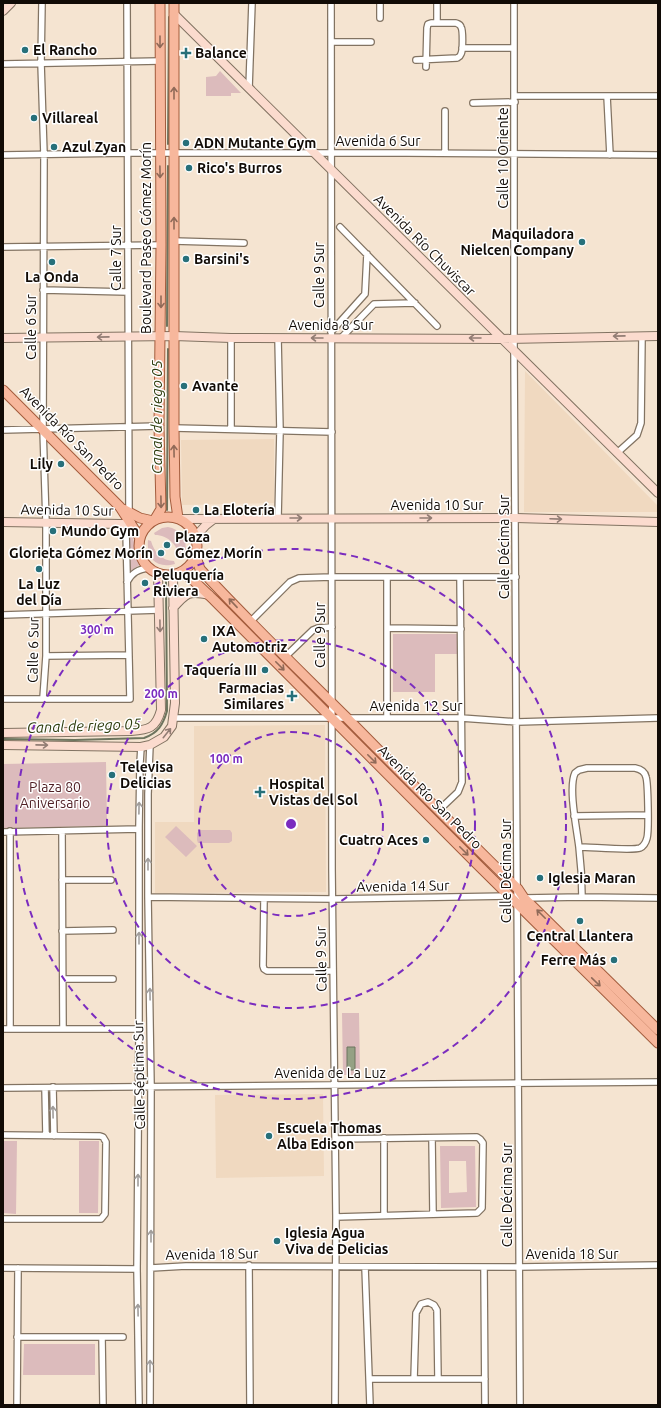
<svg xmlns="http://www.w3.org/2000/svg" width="661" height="1408" font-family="Ubuntu,sans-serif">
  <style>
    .built { fill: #f0d9c0 }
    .green { fill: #dcbbbc; fill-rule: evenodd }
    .water { fill: #95a184; stroke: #6d745e }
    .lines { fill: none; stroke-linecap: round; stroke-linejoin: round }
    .stream { stroke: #6d745e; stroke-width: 2 }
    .street-casing { stroke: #827362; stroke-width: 8 }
    .secondary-casing { stroke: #827362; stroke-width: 10 }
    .primary-casing { stroke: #a35c3d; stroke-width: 11 }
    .street { stroke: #fff; stroke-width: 5.5 }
    .secondary { stroke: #fbdbce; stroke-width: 8 }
    .primary { stroke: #f7b79c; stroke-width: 9 }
    .oneway { stroke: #906a58 }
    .oneway2 { stroke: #927d74 }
    .oneway3 { stroke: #a09d9b }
    .ring { fill: none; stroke: #7b2cbf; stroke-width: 2; stroke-dasharray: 7 5 }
    .poi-dot { fill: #27707a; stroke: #fff; stroke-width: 1.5 }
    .labels { text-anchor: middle; stroke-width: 3; stroke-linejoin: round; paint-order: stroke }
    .poi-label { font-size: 14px; font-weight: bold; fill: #110b06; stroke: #fff; text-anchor: start }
    .street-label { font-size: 14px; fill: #110b06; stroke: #fff }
    .park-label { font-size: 14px; fill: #4f1f24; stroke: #fff }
    .water-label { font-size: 15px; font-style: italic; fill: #2f3e0f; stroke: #fff }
    .centre { fill: #7b2cbf; stroke: #fff; stroke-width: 2 }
    .ring-label { font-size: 12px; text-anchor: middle; font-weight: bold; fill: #7b2cbf; stroke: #fff; stroke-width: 3; stroke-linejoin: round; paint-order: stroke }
  </style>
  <rect width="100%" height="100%" fill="#f5e4d1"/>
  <path class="built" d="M525,371L658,506V512H524Z
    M274,439V503L182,505L181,440Z
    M325,725L326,892L155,893V822H194V726Z
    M323,1094L324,1176L216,1178L215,1095Z"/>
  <path class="green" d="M220,71L241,93H231V96H206V77L216,76Z
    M168,527C183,530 189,542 184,556L180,557C177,545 168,535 155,535L154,533L162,528Z
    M129,529C136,540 134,553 141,564L129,572Z
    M148,540L151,541C154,552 162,561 174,561L175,564C157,569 146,559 148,540Z
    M393,634H458V654H435V692H393Z
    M106,762L107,826L3,828V764Z
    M176,826L197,846L186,857L165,837Z
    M200,830H230L232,833V841L229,843H198L197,840V833Z
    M342,1013H359L360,1075H343Z
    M3,1141H17L16,1214L3,1213Z
    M79,1141H99L98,1213H79Z
    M440,1146H475L476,1207L441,1208ZM449,1161H466L467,1192L449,1193Z
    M24,1344H95V1375H23Z"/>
  <path class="water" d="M347,1047H355V1070H347Z"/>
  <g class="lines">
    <path class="stream" d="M168,144L169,17
      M167,326L168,166
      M167,510L168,349
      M3,739L75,740L144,738C158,733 163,725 167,711L166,582"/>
    <defs>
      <path id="street" d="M42,3L41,63L44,155L43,429L46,522V656L43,698
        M127,3L129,512
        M331,3L332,869L336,1217L335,1405
        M380,3V18
        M514,3V351L520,1405
        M437,23V3
        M331,42H371
        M462,48H514
        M416,60L457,58C459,57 460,57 461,54C463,50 463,30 461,27C460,24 458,24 456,23H431L428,24L427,28L426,67
        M3,64L160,61
        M249,88L252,3
        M515,96H658
        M607,96L610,155
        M473,103L515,102
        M445,111V153
        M3,155L128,153H406L658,155
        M340,227L437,326
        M174,241L244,243
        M3,247L161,245
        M43,290L128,292
        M331,332L365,294L367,254
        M278,338L280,431L278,518
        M341,338L374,304L415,303
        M174,428L332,432
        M231,429V338
        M3,430L159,426
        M617,453L637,435L641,423L642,336
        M127,582C132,573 138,569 149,568
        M3,615L159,610
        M250,622L290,582L299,578L332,577H516
        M388,628L461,629
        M46,656L129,655
        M285,657L313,630L318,628L332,627
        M3,699H130L126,531L131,523
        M387,717V577
        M173,718H461L517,722L658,718
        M438,811L458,792L462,782L460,577
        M574,816L648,815
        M10,831V1029
        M62,831L63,1029
        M3,832L139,829
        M579,847C591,847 632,851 640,848C644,846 646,842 647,838C649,831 648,783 646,777C645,771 640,769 635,768H587L579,770L575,773C568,788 577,830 579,847C581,864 582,880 582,897
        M62,880H111
        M148,897L333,899L510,896
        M524,898L582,897L658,898
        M264,899L263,966L264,969L267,971H333
        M62,931L113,930
        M63,979H113
        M3,1029H139
        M53,1087L54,1136
        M3,1088L658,1082
        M45,1088L46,1135
        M3,1135L100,1136L103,1137L106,1142L105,1214L101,1219H3
        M384,1138V1215
        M432,1138L433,1214
        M336,1139L477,1137L480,1139L483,1143L482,1208L477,1213L336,1217
        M249,1265L250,1405
        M365,1267L370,1405
        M484,1267L485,1405
        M3,1268L137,1269
        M151,1268L186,1266L519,1267L658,1265
        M17,1337H123
        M102,1337L103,1405
        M369,1379H485
        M414,1379L416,1313L421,1304L428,1302L434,1305L437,1310L438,1379
        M17,1405L18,1268
        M139,1405L137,1269L139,1029V826L140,763L141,747
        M150,1405L151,1086L148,897V794L150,745"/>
      <path id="secondary" d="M3,11L11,3
        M174,14L658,493
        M3,338L174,336L231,338L502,339L658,336
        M181,519L516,518L658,522
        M3,522L122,524L131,523
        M196,536L206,525L215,518
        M173,608C186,593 189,590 209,595
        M3,733L131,731C149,730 156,728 161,710L158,573
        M3,745L141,747L150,745L164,737L172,726L175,703L173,575"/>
      <path id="primary" d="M174,3V428L175,497L178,518
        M3,390L120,507L140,538
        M123,509L140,518L153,521
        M139 546a29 29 0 1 1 58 0a29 29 0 1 1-58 0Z
        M155,519L161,509L159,426L161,245L160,3
        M196,557L200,569C247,620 297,668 346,717C403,775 460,832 518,889L524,898L658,1030
        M181,572L193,580L214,600L478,865L658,1043"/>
    </defs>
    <use href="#street" class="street-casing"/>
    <use href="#secondary" class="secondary-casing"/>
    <use href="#primary" class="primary-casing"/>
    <use href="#street" class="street"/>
    <use href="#secondary" class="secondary"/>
    <use href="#primary" class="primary"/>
  </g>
  <defs><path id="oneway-shaft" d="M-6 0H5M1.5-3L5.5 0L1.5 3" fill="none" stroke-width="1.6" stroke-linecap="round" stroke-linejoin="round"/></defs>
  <g class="oneway">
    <use href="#oneway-shaft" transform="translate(160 42) rotate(90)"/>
    <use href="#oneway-shaft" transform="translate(174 93) rotate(-90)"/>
    <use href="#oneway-shaft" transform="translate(160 172) rotate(89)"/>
    <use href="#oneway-shaft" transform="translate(174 223) rotate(-90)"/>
    <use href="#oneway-shaft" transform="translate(161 302) rotate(90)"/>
    <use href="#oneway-shaft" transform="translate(174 451) rotate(-91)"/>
    <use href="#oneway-shaft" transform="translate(161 502) rotate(89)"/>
    <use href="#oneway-shaft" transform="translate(233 603) rotate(-133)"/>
    <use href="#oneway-shaft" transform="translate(280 666) rotate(45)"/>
    <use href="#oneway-shaft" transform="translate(372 759) rotate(45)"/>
    <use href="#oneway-shaft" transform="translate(464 851) rotate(45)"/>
    <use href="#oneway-shaft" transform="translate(541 914) rotate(-135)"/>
    <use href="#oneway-shaft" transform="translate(596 982) rotate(44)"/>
  </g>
  <g class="oneway2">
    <use href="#oneway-shaft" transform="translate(619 336) rotate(179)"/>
    <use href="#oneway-shaft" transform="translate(103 337) rotate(179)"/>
    <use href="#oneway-shaft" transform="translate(317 338) rotate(-180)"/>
    <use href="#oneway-shaft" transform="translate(475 338) rotate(-180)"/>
    <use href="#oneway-shaft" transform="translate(296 518)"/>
    <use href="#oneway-shaft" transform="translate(426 518)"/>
    <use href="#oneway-shaft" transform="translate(556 519) rotate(2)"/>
    <use href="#oneway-shaft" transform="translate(160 626) rotate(89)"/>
    <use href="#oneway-shaft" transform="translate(167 733) rotate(-51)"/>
    <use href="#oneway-shaft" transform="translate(42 745) rotate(1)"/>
  </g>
  <g class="oneway3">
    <use href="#oneway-shaft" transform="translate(139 808) rotate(-89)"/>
    <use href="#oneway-shaft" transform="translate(148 864) rotate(-90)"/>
    <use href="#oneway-shaft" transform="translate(139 938) rotate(-90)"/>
    <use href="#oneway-shaft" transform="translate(150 994) rotate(-91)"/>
    <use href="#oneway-shaft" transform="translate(53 1112) rotate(-91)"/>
    <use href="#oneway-shaft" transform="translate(138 1180) rotate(-90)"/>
    <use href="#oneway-shaft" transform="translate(151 1236) rotate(-90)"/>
    <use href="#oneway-shaft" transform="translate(138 1310) rotate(-91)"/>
    <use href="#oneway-shaft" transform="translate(150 1366) rotate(-90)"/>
  </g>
  <g class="ring">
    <circle cx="291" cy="824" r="92"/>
    <circle cx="291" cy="824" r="184"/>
    <circle cx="291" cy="824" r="275"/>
  </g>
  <g class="poi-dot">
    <circle cx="25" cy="50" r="4"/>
    <path d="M184 47h4v4h4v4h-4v4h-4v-4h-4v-4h4z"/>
    <circle cx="34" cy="118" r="4"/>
    <circle cx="186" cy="143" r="4"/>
    <circle cx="54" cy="147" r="4"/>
    <circle cx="189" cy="168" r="4"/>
    <circle cx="582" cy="242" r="4"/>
    <circle cx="186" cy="259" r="4"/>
    <circle cx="52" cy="262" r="4"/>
    <circle cx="184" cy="386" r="4"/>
    <circle cx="61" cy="464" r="4"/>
    <circle cx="196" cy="510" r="4"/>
    <circle cx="53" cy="531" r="4"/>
    <circle cx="167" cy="545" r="4"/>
    <circle cx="161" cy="553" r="4"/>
    <circle cx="39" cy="569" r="4"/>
    <circle cx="145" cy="583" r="4"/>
    <circle cx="204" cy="639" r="4"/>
    <circle cx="265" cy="670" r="4"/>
    <path d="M290 690h4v4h4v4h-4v4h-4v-4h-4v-4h4z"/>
    <circle cx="112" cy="775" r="4"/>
    <path d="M258 786h4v4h4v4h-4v4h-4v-4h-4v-4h4z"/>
    <circle cx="426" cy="840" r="4"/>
    <circle cx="540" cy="878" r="4"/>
    <circle cx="580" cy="921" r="4"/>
    <circle cx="614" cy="960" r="4"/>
    <circle cx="269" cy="1136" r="4"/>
    <circle cx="277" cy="1241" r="4"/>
  </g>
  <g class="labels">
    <g class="poi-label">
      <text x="33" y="55">El Rancho</text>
      <text x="195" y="58">Balance</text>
      <text x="42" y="123">Villareal</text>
      <text x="194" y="148">ADN Mutante Gym</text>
      <text x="62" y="152">Azul Zyan</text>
      <text x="197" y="173">Rico's Burros</text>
      <text x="574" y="239" text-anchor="end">Maquiladora<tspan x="574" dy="16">Nielcen Company</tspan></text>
      <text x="194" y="264">Barsini's</text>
      <text x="52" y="282" text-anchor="middle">La Onda</text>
      <text x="192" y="391">Avante</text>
      <text x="53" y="469" text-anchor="end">Lily</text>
      <text x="204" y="515">La Elotería</text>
      <text x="61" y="536">Mundo Gym</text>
      <text x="175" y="542">Plaza<tspan x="175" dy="16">Gómez Morín</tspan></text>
      <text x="153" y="558" text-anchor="end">Glorieta Gómez Morín</text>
      <text x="153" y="580">Peluquería<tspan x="153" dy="16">Riviera</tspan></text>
      <text x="39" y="589" text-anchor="middle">La Luz<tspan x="39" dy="16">del Día</tspan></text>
      <text x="212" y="636">IXA<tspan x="212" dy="16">Automotriz</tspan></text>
      <text x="257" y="675" text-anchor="end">Taquería III</text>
      <text x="284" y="693" text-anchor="end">Farmacias<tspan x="284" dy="16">Similares</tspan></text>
      <text x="120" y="772">Televisa<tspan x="120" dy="16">Delicias</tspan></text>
      <text x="269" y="789">Hospital<tspan x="269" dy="16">Vistas del Sol</tspan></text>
      <text x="418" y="845" text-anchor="end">Cuatro Aces</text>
      <text x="548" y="883">Iglesia Maran</text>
      <text x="580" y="941" text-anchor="middle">Central Llantera</text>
      <text x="606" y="965" text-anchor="end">Ferre Más</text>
      <text x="277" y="1133">Escuela Thomas<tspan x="277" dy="16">Alba Edison</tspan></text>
      <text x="285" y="1238">Iglesia Agua<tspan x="285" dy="16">Viva de Delicias</tspan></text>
    </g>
    <g class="street-label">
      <text x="378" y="146">Avenida 6 Sur</text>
      <text transform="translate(503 158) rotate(-90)" y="5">Calle 10 Oriente</text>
      <text transform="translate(146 238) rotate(-90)" y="5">Boulevard Paseo Gómez Morín</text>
      <text transform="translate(425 245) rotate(45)" y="5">Avenida Río Chuviscar</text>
      <text transform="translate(116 258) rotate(-90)" y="5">Calle 7 Sur</text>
      <text transform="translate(319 275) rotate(-90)" y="5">Calle 9 Sur</text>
      <text x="331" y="330">Avenida 8 Sur</text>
      <text transform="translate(31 327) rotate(-90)" y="5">Calle 6 Sur</text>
      <text transform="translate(72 438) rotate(45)" y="5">Avenida Río San Pedro</text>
      <text x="437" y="510">Avenida 10 Sur</text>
      <text transform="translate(67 510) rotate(1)" y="5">Avenida 10 Sur</text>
      <text transform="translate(504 547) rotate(-90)" y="5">Calle Décima Sur</text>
      <text transform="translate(320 635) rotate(-90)" y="5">Calle 9 Sur</text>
      <text transform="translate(33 650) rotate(-89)" y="5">Calle 6 Sur</text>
      <text x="416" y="711">Avenida 12 Sur</text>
      <text transform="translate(430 797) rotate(45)" y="5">Avenida Río San Pedro</text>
      <text transform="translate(506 871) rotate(-90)" y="5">Calle Décima Sur</text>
      <text transform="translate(403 886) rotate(-1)" y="5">Avenida 14 Sur</text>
      <text transform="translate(321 959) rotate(-91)" y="5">Calle 9 Sur</text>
      <text x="330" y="1078">Avenida de La Luz</text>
      <text transform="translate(139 1075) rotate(-91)" y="5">Calle Séptima Sur</text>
      <text transform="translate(507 1195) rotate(-90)" y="5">Calle Décima Sur</text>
      <text transform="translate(212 1254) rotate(-1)" y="5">Avenida 18 Sur</text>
      <text x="572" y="1259">Avenida 18 Sur</text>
    </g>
    <g class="park-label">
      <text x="55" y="792">Plaza 80<tspan x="55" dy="16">Aniversario</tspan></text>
    </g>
    <g class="water-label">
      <text transform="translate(157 417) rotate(-90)" y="5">Canal de riego 05</text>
      <text transform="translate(84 726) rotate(-2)" y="5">Canal de riego 05</text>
    </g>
  </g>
  <circle cx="291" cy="824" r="6" class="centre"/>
  <g class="ring-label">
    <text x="97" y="634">300 m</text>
    <text x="161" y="698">200 m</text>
    <text x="226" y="763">100 m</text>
  </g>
  <rect width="661" height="1408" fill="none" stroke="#110b06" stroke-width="8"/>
</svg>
